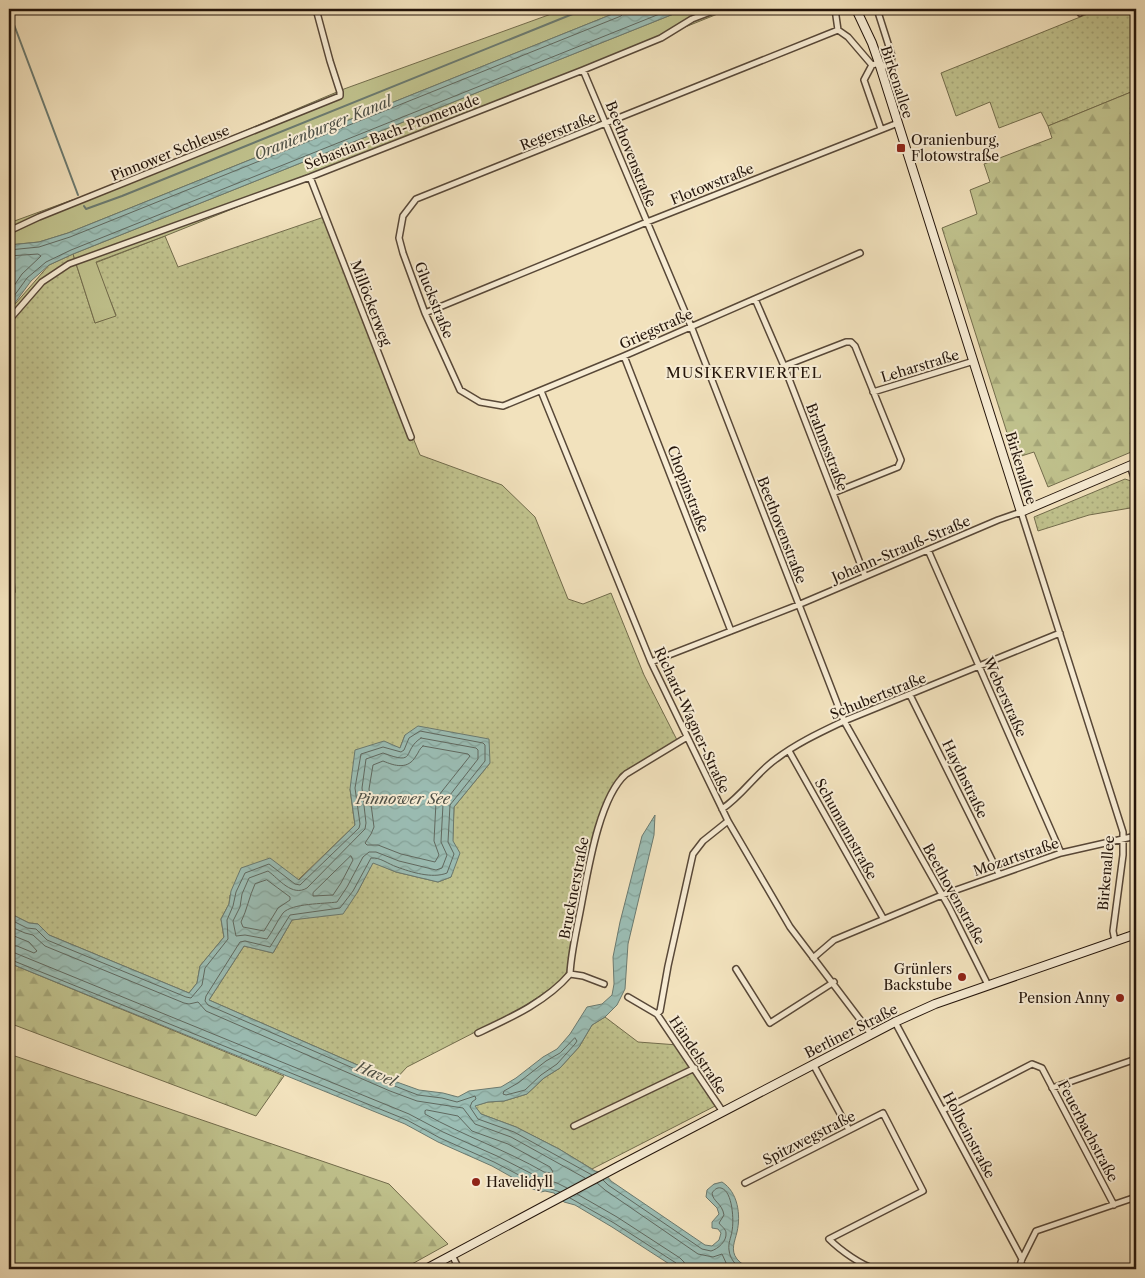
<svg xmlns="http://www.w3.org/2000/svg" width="1145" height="1278" font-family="'Libre Caslon Text',serif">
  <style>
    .grass { fill: url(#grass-dots); stroke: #726c4c }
    .forest { fill: url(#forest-firs); stroke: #726c4c }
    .park { fill: #c0c28d; stroke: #726c4c }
    .water { fill: url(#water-waves); stroke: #6b7a70 }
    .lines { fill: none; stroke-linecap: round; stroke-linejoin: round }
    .shore { stroke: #606960; stroke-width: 1 }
    .stream { stroke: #6b7a70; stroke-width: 2 }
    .street-casing { stroke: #584838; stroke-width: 8 }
    .secondary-casing { stroke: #24150b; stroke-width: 10 }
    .street { stroke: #f7ecd4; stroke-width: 5 }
    .secondary { stroke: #f7ecd4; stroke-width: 8 }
    .poi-dot { fill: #8f2418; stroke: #f7ecd4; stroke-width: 2 }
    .labels { text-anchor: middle; stroke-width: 4; stroke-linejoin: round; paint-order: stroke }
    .street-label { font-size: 14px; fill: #24150b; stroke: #f7ecd4 }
    .poi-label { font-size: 14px; fill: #24150b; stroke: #f7ecd4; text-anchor: start }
    .water-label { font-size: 15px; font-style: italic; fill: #4e5046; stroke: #f7ecd4 }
    .neighbourhood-label { font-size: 15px; letter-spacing: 1px; fill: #24150b; stroke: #f7ecd4 }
  </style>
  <defs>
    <pattern id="grass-dots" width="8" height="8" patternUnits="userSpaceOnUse" patternTransform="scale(1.25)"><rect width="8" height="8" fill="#c0c28d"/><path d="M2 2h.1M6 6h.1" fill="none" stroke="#a5a678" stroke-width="1.8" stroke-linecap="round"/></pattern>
    <pattern id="forest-firs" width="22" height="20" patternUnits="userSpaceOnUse" patternTransform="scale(1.25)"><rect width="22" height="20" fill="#c0c28d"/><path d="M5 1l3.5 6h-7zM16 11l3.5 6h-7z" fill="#a5a678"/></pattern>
    <pattern id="water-waves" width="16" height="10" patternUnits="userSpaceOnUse" patternTransform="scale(1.25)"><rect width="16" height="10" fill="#9bbdb4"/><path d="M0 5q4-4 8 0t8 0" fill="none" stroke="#85a299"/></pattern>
  </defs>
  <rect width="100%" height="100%" fill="#f2e2bd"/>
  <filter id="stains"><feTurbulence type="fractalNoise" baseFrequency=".004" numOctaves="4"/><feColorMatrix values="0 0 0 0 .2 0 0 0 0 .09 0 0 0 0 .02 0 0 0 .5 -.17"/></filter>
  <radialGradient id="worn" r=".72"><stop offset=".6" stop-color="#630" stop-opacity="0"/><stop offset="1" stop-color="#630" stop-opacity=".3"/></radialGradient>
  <path class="grass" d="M1100,9H1136V90L1048,126L1041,112L999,128L990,102L956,116L941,73Z
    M324,217L420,455L502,485L535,517L568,599L583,604L611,593L644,675L677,740L620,774L598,819L583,877L567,971L561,981L522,1008L407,1067L394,1081L209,1000L244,946L273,953L292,920L314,916L357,893L373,862L396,872L438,882L451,877L454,807L490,763L405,735L400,748L350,789L355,825L298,880L291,875L230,895L229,904L221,919L224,937L200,966L197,983L189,993L49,935L38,924L29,923L9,913V607L15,592L9,480V311L49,265L73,254L95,323L116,315L95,263L165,236L178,267Z
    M1125,479L1131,481L1136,500V507L1089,515L1038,531L1034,517Z
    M605,1017L638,1042L678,1045L721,1103L592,1169L559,1149L516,1127L481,1114L474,1106L488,1102L504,1101L527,1094L544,1078L560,1068L579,1047L592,1025Z"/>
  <path class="forest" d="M1136,90V450L1048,487L1034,452L1015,458L942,228L977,214L970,190L990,182L984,164L1052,138L1048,126Z
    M9,480L15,592L9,607Z
    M9,963L284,1076L256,1116L9,1023Z
    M9,1054L389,1184L448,1244L403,1269H9Z"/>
  <path class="park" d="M565,9H625L68,233L39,242L9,245V223L72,200L88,197L344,89Z
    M686,9H730L165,236L96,262L116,316L95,323L73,254Z"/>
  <path class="water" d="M625,9H686L73,254L49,265L31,281L9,311V245L39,242L68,233Z
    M418,726L489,739L490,763L454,807L453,841L460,853L451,877L438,882L396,872L373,863L357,893L343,914L292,920L273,953L244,946L209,1000L394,1081L419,1090L443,1093L458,1097L469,1091L501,1087L516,1078L543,1057L557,1049L570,1034L587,1007L602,1004L612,995L614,984L613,957L620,922L642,836L655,815L654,835L628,944L625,989L617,1005L605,1017L592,1025L579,1047L560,1068L544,1078L527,1094L504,1101L488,1102L475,1106L481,1114L516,1127L559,1149L595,1171C601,1172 607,1175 611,1181L705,1245L712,1246L719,1240L721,1233L718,1229L712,1228V1222L719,1214L717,1208L706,1197L707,1190L714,1184L722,1182C738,1192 741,1215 737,1232C735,1241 730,1250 737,1259C740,1263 746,1266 749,1269H677L612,1227L575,1205L564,1202L554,1193L545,1191L541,1192L533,1189L492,1166L438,1142L405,1124L9,963V913L29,923L38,924L49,935L189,993L197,983L200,966L224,937L221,919L229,904L231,891L241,868L270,858L299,880L355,825L350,789L355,750L384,741L400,748L405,735Z"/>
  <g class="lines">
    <path class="shore" d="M9,250L39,247L70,237L621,16L624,13V9
      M9,256L38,254L41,256L22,274L9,293
      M9,303L27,278L46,262L71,250L672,9
      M421,738L476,748L478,750V759L443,804L441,842L447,855L442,868L436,870L399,861L376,852H369L363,857L347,887L337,902C324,904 292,903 283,913C277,921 273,931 267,939L245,935L236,936L233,921L240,907L242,894L249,878L268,871C279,879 292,897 307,888L365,829L366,823L362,788L366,759L383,753C418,766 401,751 421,738Z
      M423,746L468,754L470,756L439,795L436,802L434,841L439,855L435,862L401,854L378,845H367L365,843L371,834L374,827L369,789L373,765L383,761C395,766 408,770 416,756C419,752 419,749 423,746Z
      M351,856L353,860L341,883L333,895L313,896V893Z
      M267,880L290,897V900L278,908L264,931L243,927L241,922C247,910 249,897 255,884Z
      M9,919L27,928L36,929L47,940L186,997L191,998L202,985L205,968L228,939L227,920L233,906L236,892L245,873L269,864L295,884L300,885L359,828L360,824L355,788L361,754L383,747L401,752L404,750L409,738L420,731L483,743L485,745V761L450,805L448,842L454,854L447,873C432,879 411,872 397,867C388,864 380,857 371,858L353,891L340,908L290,915L270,947L245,941L240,942L206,996L205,1001L208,1005L392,1085L418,1095L442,1098L457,1102L475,1096L476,1099L472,1102L470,1107L478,1119L514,1132L592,1175
      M9,926L25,933L33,935L45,946L184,1003L189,1004L198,1002L206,1011L390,1091L417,1101L463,1108L475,1124L511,1137L585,1178
      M9,934L29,942L37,951L34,953L17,946L9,945
      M9,952L15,953L409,1114L443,1132L497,1156L540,1178L557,1183L567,1188
      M9,959L407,1120L440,1138L494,1162L536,1184L560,1192
      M575,1038L577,1041L575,1044L557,1064L541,1075L525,1090L506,1095L503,1094L504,1091L518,1083L546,1061L560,1053Z
      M427,1110L458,1116L472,1131L508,1144L550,1167L553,1172L551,1173L544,1172C506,1150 464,1136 425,1114V1111Z
      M603,1180L608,1185L702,1249L711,1251C718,1249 727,1241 726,1233C726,1229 721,1226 719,1223L724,1215C722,1203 713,1202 712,1193C714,1190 717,1187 721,1188C733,1191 734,1222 732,1231C731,1238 728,1243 729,1250C730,1259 735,1264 741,1269
      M597,1183L605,1190L698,1254L713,1257L722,1254L727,1265L732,1269
      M577,1194L617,1217L680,1258L684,1262L686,1269
      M570,1198L614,1223L676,1263L679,1269"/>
    <path class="stream" d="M9,11L11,17
      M13,22L78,195
      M84,206L86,209L122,196L585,9"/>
    <defs>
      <path id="street" d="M835,9L838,30L848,37L872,65L879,63
        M877,9L892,56L891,62L880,68
        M1078,9L1080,13
        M838,30L416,199L403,216L399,238L403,253L425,313L460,390L480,402L503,406L624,356L860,253
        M872,65L864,80L881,129
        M583,70L691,326L844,721L949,907L988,985
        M310,177L411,437
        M9,231L39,217L340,96V92L330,61L316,9
        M755,299L784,366L865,576
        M425,313L647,222L898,123
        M9,320L42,282L69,264L310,177L583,70L661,38L692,19L718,9
        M624,356L731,631
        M784,366L846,342H851L855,346L901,460L898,467L833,493
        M541,391L651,662L728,821L790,927L871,1034
        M873,392L974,361
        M1130,466L1136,483
        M928,550L1061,853
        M651,662L798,605L998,520L1021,512L1123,832V855L1113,931L1115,941
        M910,695L999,874
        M789,751L883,918
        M722,809C743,795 756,773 776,759C797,743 821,732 844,721L1060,633
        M813,958L834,940L942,895L1061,853L1136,836
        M736,969L770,1023L834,982
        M570,974L583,976L604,984
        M628,997L657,1014L723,1112
        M657,1014L660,1011L668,966L693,854L703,841L728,821
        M895,1022L1022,1259
        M478,1033C510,1018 546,1002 570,974C571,953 576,933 580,912C587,877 598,798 626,774L687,737
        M813,1064L849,1130
        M1052,1088L1136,1059
        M943,1110L1032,1064L1042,1068L1114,1205
        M574,1126L695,1068
        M745,1183L883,1113L923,1191L829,1239C840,1250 862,1266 876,1269
        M452,1255L459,1269
        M1019,1269L1022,1259L1036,1231L1136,1197"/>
      <path id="secondary" d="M856,9L872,43L879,63L1021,512L1136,463
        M426,1269L617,1167L895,1022L935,1004L1136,934"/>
    </defs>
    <use href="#street" class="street-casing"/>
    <use href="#secondary" class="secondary-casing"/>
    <use href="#street" class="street"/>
    <use href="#secondary" class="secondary"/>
  </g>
  <g class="poi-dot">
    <rect x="896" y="143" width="10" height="10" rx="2.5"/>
    <circle cx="962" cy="977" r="5"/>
    <circle cx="1120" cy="998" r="5"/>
    <circle cx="476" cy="1182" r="5"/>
  </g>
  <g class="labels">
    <g class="street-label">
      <text transform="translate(897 82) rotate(72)" y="5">Birkenallee</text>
      <text transform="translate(558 131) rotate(-22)" y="5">Regerstraße</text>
      <text transform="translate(392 132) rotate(-21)" y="5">Sebastian-Bach-Promenade</text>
      <text transform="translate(170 153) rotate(-22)" y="5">Pinnower Schleuse</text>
      <text transform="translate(631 154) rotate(68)" y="5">Beethovenstraße</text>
      <text transform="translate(712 184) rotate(-22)" y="5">Flotowstraße</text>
      <text transform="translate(434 300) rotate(68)" y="5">Gluckstraße</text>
      <text transform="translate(371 303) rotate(69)" y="5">Millöckerweg</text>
      <text transform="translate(656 329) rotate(-24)" y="5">Griegstraße</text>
      <text transform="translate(920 366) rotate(-17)" y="5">Leharstraße</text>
      <text transform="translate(827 447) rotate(69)" y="5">Brahmsstraße</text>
      <text transform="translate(1021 468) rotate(73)" y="5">Birkenallee</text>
      <text transform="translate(688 489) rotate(69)" y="5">Chopinstraße</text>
      <text transform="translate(782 530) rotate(69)" y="5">Beethovenstraße</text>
      <text transform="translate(901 549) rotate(-23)" y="5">Johann-Strauß-Straße</text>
      <text transform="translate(878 696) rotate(-22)" y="5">Schubertstraße</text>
      <text transform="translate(1005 697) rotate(66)" y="5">Weberstraße</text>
      <text transform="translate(692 720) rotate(65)" y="5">Richard-Wagner-Straße</text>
      <text transform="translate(965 779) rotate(64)" y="5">Haydnstraße</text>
      <text transform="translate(846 829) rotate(61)" y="5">Schumannstraße</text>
      <text transform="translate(1016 857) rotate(-19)" y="5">Mozartstraße</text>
      <text transform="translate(1106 873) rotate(-85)" y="5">Birkenallee</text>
      <text transform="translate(574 888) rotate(-79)" y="5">Brucknerstraße</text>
      <text transform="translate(954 894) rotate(61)" y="5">Beethovenstraße</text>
      <text transform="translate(851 1031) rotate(-27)" y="5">Berliner Straße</text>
      <text transform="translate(698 1055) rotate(56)" y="5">Händelstraße</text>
      <text transform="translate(1088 1131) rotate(62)" y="5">Feuerbachstraße</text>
      <text transform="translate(969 1135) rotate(62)" y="5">Holbeinstraße</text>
      <text transform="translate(809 1138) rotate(-27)" y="5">Spitzwegstraße</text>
    </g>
    <g class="poi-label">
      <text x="911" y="145">Oranienburg,<tspan x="911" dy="16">Flotowstraße</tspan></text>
      <text x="952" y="974" text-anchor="end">Grünlers<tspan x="952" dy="16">Backstube</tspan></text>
      <text x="1110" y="1003" text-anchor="end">Pension Anny</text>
      <text x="486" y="1187">Havelidyll</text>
    </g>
    <g class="water-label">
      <text transform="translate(323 128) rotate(-22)" y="5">Oranienburger Kanal</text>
      <text x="403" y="804">Pinnower See</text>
      <text transform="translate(376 1074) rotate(23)" y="5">Havel</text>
    </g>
    <g class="neighbourhood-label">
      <text x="744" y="378">MUSIKERVIERTEL</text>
    </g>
  </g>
  <rect width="1145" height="1278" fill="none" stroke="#f2e2bd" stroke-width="30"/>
  <rect x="10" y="10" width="1125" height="1258" fill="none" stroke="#24150b" stroke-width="2.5"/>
  <rect x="15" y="15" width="1115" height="1248" fill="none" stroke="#24150b"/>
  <rect width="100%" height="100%" filter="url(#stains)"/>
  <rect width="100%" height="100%" fill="url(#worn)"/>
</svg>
